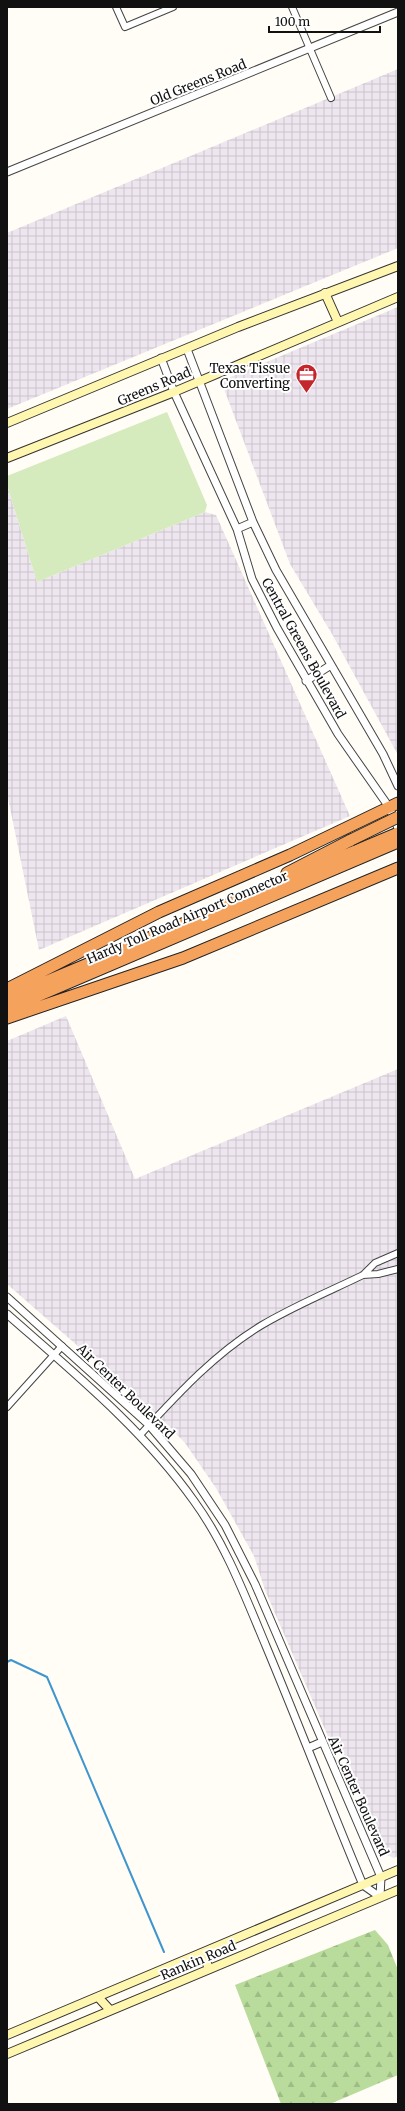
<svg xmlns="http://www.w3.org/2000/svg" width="405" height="2111" font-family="Merriweather,serif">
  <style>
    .industrial { fill: url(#industrial-grid) }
    .grass { fill: #d5ebbd }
    .forest { fill: url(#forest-firs) }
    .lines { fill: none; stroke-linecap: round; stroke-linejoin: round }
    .stream { stroke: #3f96cf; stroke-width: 2 }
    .minor-casing { stroke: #444; stroke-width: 8 }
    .tertiary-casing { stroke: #444; stroke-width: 9 }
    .secondary-casing { stroke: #333; stroke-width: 10 }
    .motorway-casing { stroke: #222; stroke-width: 13 }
    .minor { stroke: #fff; stroke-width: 6 }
    .tertiary { stroke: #fff; stroke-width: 7 }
    .secondary { stroke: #fff6b0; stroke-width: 8 }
    .motorway { stroke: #f5a25d; stroke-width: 11 }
    .motorway-bridge-casing { stroke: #222; stroke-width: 13; stroke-linecap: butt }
    .motorway-bridge { stroke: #f5a25d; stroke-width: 11 }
    .labels { text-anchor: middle; stroke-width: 4; stroke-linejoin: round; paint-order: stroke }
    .street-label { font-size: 13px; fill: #111; stroke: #fff }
    .poi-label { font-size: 13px; fill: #111; stroke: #fff; text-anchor: end }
  </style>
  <defs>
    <pattern id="industrial-grid" width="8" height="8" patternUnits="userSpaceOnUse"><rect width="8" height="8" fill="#eee6ef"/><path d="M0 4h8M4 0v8" fill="none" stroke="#cbc4cc"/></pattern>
    <pattern id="forest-firs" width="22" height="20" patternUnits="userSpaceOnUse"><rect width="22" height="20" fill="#b9dc9c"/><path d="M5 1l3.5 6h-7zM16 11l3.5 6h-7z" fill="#9ebc85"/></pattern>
  </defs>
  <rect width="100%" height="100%" fill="#fffdf5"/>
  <path class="industrial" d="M398,69V248L7,409V233Z
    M398,307V755L332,634L290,564L221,381Z
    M7,485L37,582L205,512L216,515L350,816L39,950L7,793Z
    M66,1016L135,1179L398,1069V1856L394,1858L387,1855L383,1851L339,1745L333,1748L265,1590L254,1556L216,1488L185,1443L168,1425L7,1284V1041Z"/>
  <path class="grass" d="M167,412L207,505L205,512L37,582L7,485V476Z"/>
  <path class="forest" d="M375,1930L388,1945L398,1970V2075L330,2104H281L235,1985Z"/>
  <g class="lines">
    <path class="stream" d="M7,1662L11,1660L47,1677L164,1952"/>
    <defs>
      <path id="minor" d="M116,7L125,27L173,7
        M292,7L331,98
        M363,1275L378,1274L398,1269
        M7,1407L62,1346
        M140,1435C177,1395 215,1353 262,1325C294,1306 330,1291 363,1275L375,1263L398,1253"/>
      <path id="tertiary" d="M7,172L398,12
        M187,349L253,522L276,570L383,754L398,786
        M161,358L174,392L237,529L252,579L277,628L338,734L389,807L398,828
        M237,529L253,522
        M306,681L331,665
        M7,1297L149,1425L191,1474L225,1525L255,1584L381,1877L380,1897
        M7,1314C73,1372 143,1429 194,1501C226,1545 245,1596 266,1646C299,1725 330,1806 363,1885L380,1897
        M308,1748L322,1742"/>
      <path id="secondary" d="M325,293L338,322
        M7,423L238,327L398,266
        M7,458L174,392L398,297
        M203,1953L209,1969
        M98,1997L110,2010
        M7,2035L398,1870
        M7,2054L398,1890"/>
      <path id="motorway" d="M287,873L351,840
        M7,989L159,912L290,855L398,803
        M7,998L398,833
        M7,1009L398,842
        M7,1018L183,958L398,868"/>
    </defs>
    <use href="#minor" class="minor-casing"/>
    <use href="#tertiary" class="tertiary-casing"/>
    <use href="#secondary" class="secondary-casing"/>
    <use href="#motorway" class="motorway-casing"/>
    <use href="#minor" class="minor"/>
    <use href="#tertiary" class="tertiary"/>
    <use href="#secondary" class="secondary"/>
    <use href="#motorway" class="motorway"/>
    <defs>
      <path id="motorway-bridge" d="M351,840L398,817"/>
    </defs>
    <use href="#motorway-bridge" class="motorway-bridge-casing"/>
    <use href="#motorway-bridge" class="motorway-bridge"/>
  </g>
  <defs>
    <symbol id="office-pin" viewBox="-11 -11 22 30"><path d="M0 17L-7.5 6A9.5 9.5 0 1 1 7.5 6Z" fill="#c4262e" stroke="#fff"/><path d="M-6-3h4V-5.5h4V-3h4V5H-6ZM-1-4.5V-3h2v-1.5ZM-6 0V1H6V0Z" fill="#fff"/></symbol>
  </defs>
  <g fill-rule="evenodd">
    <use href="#office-pin" x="294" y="362" width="25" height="34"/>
  </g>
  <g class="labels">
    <g class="street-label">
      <text transform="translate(198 82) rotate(-22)" y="5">Old Greens Road</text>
      <text transform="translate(154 386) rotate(-23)" y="5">Greens Road</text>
      <text transform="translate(304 648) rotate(61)" y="5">Central Greens Boulevard</text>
      <text transform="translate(187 917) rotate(-23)" y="5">Hardy Toll Road Airport Connector</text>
      <text transform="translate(126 1391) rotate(44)" y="5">Air Center Boulevard</text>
      <text transform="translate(359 1796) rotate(66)" y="5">Air Center Boulevard</text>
      <text transform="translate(198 1960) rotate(-23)" y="5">Rankin Road</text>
    </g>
    <g class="poi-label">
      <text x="290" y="373">Texas Tissue<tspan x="290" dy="15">Converting</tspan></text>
    </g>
  </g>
  <rect width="405" height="2111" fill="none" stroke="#111111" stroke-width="16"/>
  <path d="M269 26v6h111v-6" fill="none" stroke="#111111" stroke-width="2"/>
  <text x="275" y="26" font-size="12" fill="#111111" stroke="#ffffff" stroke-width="3" paint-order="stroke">100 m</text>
</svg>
